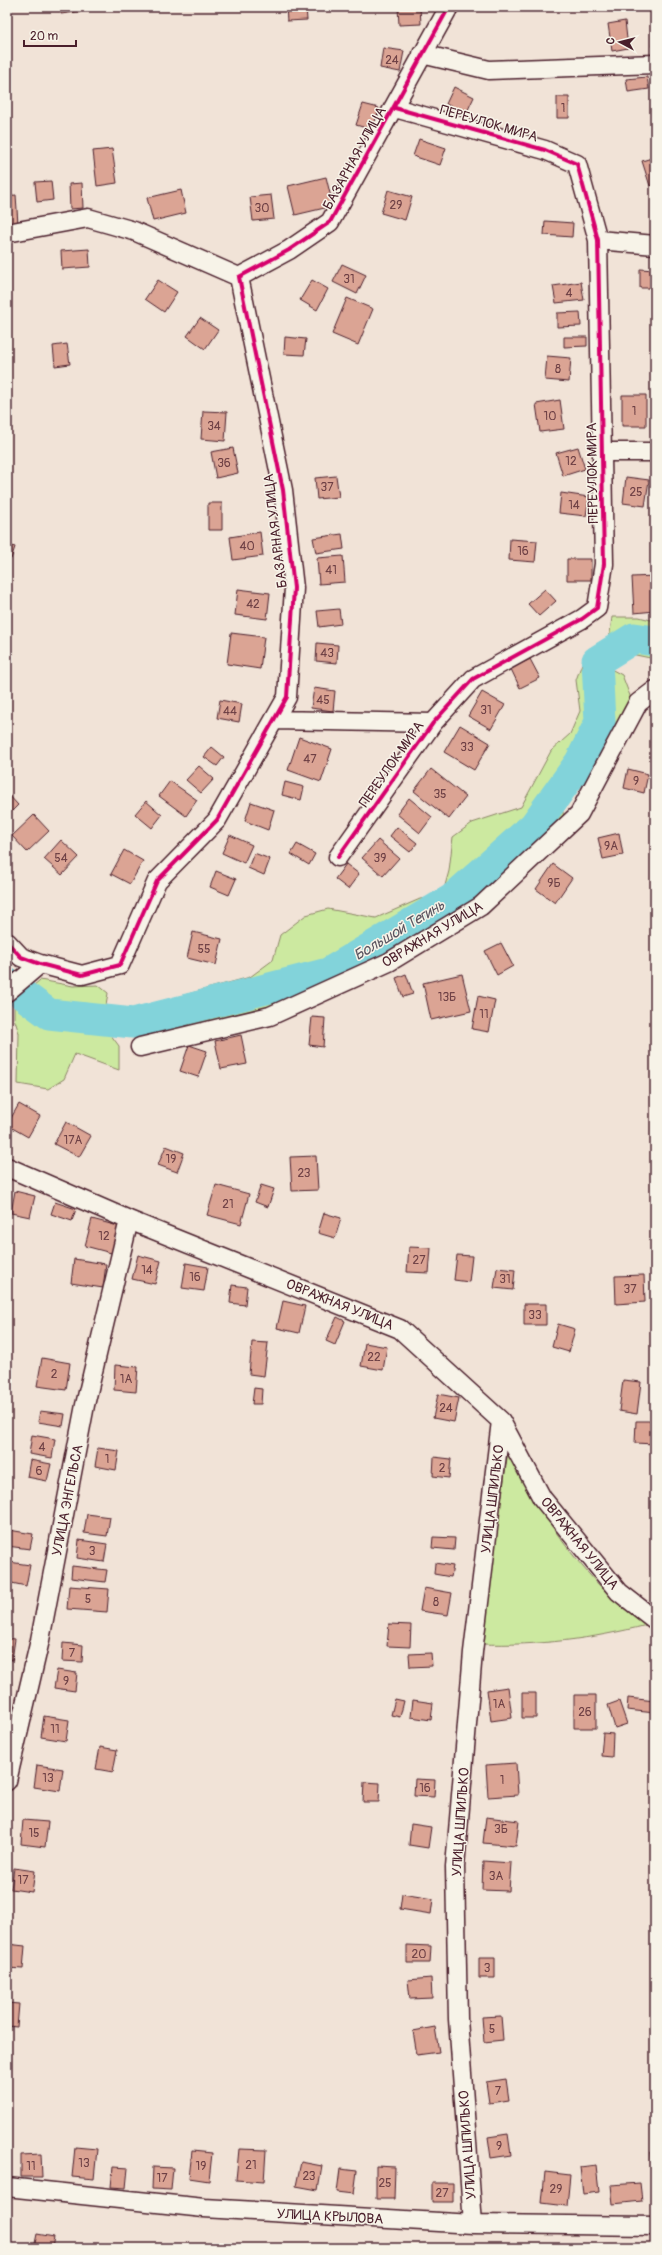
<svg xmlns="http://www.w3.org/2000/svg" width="662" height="2255" font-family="Pangolin,sans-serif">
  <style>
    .green { fill: #cce9a0; stroke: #8b8466 }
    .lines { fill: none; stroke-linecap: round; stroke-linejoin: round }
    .river { stroke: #82d3da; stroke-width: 31 }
    .building { fill: #dba494; stroke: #4a1f2b }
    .minor-casing { stroke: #4a1f2b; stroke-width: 21 }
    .minor { stroke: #f7f3e8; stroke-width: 18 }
    .cycleway-casing { stroke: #f7f3e8; stroke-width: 6 }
    .cycleway { stroke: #d6006c; stroke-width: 4 }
    .labels { text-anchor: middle; stroke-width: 3; stroke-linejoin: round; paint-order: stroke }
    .number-label { font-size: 12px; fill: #6e4045 }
    .street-label { font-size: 14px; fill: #4a1f2b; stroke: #f7f3e8 }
    .water-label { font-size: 15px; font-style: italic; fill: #5b5560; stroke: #f7f3e8 }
  </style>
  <rect width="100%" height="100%" fill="#f1e3d7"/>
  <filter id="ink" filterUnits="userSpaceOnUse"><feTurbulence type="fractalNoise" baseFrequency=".025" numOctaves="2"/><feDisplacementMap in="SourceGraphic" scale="8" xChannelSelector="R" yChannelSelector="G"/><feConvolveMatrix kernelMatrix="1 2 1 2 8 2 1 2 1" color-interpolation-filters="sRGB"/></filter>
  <g filter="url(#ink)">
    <path class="green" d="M612,617H639L655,621V659L631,654L609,641Z
      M585,655L622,675L632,701L609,751L561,801L564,818L537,840L481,899L465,900L444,889L449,871L453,837L472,823L521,807L551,751L570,734L580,711L576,680Z
      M435,897L429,924L419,935L366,965L262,1013L145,1037L142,1025L167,1019L173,998L250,977L273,960L280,935L306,915L328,909L376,918L420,899Z
      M40,980L73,986L98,985L108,993L106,1006L93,1011L119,1046V1070L75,1054L64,1079L48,1089L18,1084L19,1033L14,1018V1002Z
      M508,1451C534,1503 567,1554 609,1595C620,1607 635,1616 647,1625C592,1639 538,1646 481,1644Z"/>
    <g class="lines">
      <path class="river" d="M7,983L49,1014L133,1023L328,973L452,899L534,826L580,762L600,722L597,661L634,638L655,641"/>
    </g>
    <path class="building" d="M60,7H89L90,10L61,14Z
      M286,7H306L307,20L287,21Z
      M398,7H420L421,24L399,25Z
      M625,21L628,48L612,51L608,24Z
      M652,21H655V46H652Z
      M383,48L404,51L400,72L380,68Z
      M647,77L649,89L628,92L626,79Z
      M454,87L474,97L466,114L446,104Z
      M557,97H569V118H557Z
      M363,104L379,108L373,130L356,125Z
      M419,139L446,148L440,165L413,156Z
      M112,149L117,183L97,186L93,151Z
      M655,157V184L650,186L642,161Z
      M326,177L333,206L295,215L288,186Z
      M51,181L53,200L37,202L35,182Z
      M82,183L83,208L70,209L69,184Z
      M181,190L186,213L153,221L147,198Z
      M388,190L412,197L405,220L381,213Z
      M16,195L18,224H8L7,196Z
      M271,195L274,219L253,221L250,197Z
      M545,221L573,223L572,237L544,235Z
      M89,249L90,267L62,269L61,251Z
      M342,264L366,275L357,294L333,282Z
      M640,269L655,270V288H640Z
      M158,280L177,292L164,312L145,299Z
      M312,280L328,289L317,310L300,300Z
      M581,282L584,300L556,303L553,286Z
      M347,298L373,309L358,345L332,334Z
      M580,312L581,326L557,327V313Z
      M200,318L218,330L205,349L187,336Z
      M285,337L306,339L304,355L284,354Z
      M564,337H587V346L564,347Z
      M67,344L70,364L55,366L53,346Z
      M547,356L571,358L569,382L545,380Z
      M622,395H646V426H622Z
      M560,400L564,429L540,432L536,404Z
      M203,411L227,412L225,441L201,439Z
      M578,447L585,469L563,476L556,453Z
      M233,448L238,473L216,478L211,452Z
      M336,476L339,497L317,499L315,478Z
      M626,477L649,480L645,506L623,503Z
      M561,493L589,497L586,516L559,513Z
      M208,503H222V530H208Z
      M260,532L263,556L233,560L230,537Z
      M342,534L344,549L316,553L313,538Z
      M510,539L537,541L535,562L509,560Z
      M7,544L15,547L11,559L7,558Z
      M343,556L345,582L319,584L317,558Z
      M567,559H591V580H567Z
      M655,576V611L634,613L632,577Z
      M238,589L270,593L267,619L235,615Z
      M545,589L556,601L539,616L528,604Z
      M339,609L341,624L319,627L317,611Z
      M231,633L264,637L260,669L227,664Z
      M317,643L338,645L337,663L316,661Z
      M530,659L540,678L520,688L511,669Z
      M314,688L335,691L333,711L311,708Z
      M482,692L505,705L491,729L468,716Z
      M220,700L242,704L239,722L217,718Z
      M460,725L490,743L474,770L444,752Z
      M299,737L332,749L321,782L288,770Z
      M212,747L224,757L217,766L204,757Z
      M199,766L214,779L201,793L186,780Z
      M431,769L466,797L449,819L414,791Z
      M628,769L648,774L644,793L624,788Z
      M170,781L197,800L186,816L159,796Z
      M285,782L304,787L301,800L282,795Z
      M7,793L18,805L7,816Z
      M409,798L432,817L420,833L397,814Z
      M146,801L162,815L152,828L135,814Z
      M251,802L274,810L268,830L245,821Z
      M34,815L49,831L27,852L12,836Z
      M397,827L417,843L410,852L390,836Z
      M619,833L623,855L603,859L598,838Z
      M230,835L252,845L244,863L222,853Z
      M61,840L79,857L62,875L44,859Z
      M378,840L399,858L383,876L362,858Z
      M297,844L315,854L309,865L291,854Z
      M124,850L143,861L130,884L111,874Z
      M254,853L270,859L264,875L248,868Z
      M346,864L359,874L348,889L335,879Z
      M553,864L572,878L555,903L536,889Z
      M216,871L236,879L229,895L210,887Z
      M193,932L222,939L216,965L187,958Z
      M501,943L513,966L497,975L485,951Z
      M406,974L413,994L403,997L396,978Z
      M462,974L471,1011L431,1020L423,983Z
      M478,996L495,1000L489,1032L472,1029Z
      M312,1017L325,1018L323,1047L309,1045Z
      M241,1035L247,1064L221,1069L215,1041Z
      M189,1045L207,1051L198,1077L180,1071Z
      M19,1104L40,1116L28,1137L7,1125Z
      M66,1122L91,1136L79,1157L54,1144Z
      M166,1146L184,1153L177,1172L158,1165Z
      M316,1156L318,1190L292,1191L290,1157Z
      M216,1185L249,1194L241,1224L207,1215Z
      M261,1185L274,1189L268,1207L255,1202Z
      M15,1191L35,1196L30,1217L11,1213Z
      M55,1202L76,1209L72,1221L51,1214Z
      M324,1213L341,1218L335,1238L318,1233Z
      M92,1219L122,1227L115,1254L85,1246Z
      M409,1247L431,1248L429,1273L407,1272Z
      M138,1255L161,1261L155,1284L132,1279Z
      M457,1255L472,1256L469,1282L454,1280Z
      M74,1259L106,1264L103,1288L71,1283Z
      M186,1263L208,1267L204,1291L182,1288Z
      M497,1268L515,1270L513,1290L494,1288Z
      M644,1275L645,1302L616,1304L615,1276Z
      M232,1285L247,1287L245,1305L230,1303Z
      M283,1301L305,1306L299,1333L277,1328Z
      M524,1304H546V1325H524Z
      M337,1317L345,1321L335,1345L326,1341Z
      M558,1324L575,1329L569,1352L552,1347Z
      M252,1342L268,1343L264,1376L249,1374Z
      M365,1343L387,1347L383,1370L361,1366Z
      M42,1358L70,1363L66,1390L37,1386Z
      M115,1365L138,1367L136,1392L114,1390Z
      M623,1380L641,1382L637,1414L619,1411Z
      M254,1388L262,1389L261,1404H252Z
      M438,1394L459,1398L454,1422L433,1418Z
      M40,1411L65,1414L63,1426L38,1422Z
      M636,1421H654V1444L635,1443Z
      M32,1435L55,1439L52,1458L29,1454Z
      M98,1448L119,1451L116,1470L95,1466Z
      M434,1457L451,1459L449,1478L433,1476Z
      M30,1460L51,1464L47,1481L27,1477Z
      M87,1514L110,1517L107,1536L84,1533Z
      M9,1530L33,1534L30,1549L7,1546Z
      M433,1537L455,1538L454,1550L432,1548Z
      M79,1540L107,1544L104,1562L77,1558Z
      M9,1562L30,1565L26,1586L7,1582Z
      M435,1563L453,1566L451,1577L434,1574Z
      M72,1566L107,1570L105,1582L71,1578Z
      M69,1586L109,1589L107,1612L67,1609Z
      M424,1588L452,1593L448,1615L420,1611Z
      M389,1624L411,1625L410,1647L387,1646Z
      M7,1638L15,1639L12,1660L7,1659Z
      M63,1643L83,1645L82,1662L62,1661Z
      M431,1653L432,1666L410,1667L409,1654Z
      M57,1670L77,1673L75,1691L54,1688Z
      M508,1687L512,1718L491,1721L487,1690Z
      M522,1693H536V1718H522Z
      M574,1695H596V1728H574Z
      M628,1698L655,1701V1713L627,1710Z
      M395,1699L404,1701L400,1717L391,1715Z
      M413,1700L433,1703L431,1720L411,1717Z
      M619,1701L627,1724L615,1728L608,1705Z
      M44,1716L69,1720L66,1741L41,1737Z
      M603,1733L613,1734L612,1757L601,1756Z
      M100,1747L117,1750L113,1772L96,1769Z
      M516,1763L518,1795L488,1797L486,1765Z
      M37,1765L63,1769L60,1791L34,1787Z
      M415,1779L435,1780L434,1797L414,1796Z
      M364,1782L380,1783L379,1802H363Z
      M486,1817L519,1821L516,1846L483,1843Z
      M23,1820L48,1822L45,1847L21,1844Z
      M411,1824L431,1827L428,1848L409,1845Z
      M483,1861L511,1863L509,1891L482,1890Z
      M14,1868L35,1871L32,1892L11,1889Z
      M402,1894L433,1899L431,1914L400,1909Z
      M7,1944L25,1946L23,1969L7,1968Z
      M407,1945L431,1946L430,1963H407Z
      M479,1958H495V1978H479Z
      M431,1978L432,1998L410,1999L408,1980Z
      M7,2003L19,2004L17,2027L7,2026Z
      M501,2016L503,2040L484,2042L482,2017Z
      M435,2027L439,2052L417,2055L413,2031Z
      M506,2079L509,2100L489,2103L486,2082Z
      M508,2134L511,2155L491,2158L488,2137Z
      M75,2147L97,2149L94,2179L72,2177Z
      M239,2149L266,2150L264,2182L236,2180Z
      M192,2151L212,2153L209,2181L189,2178Z
      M655,2151V2201L654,2202L651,2152Z
      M41,2154L42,2177H21V2155Z
      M301,2162L322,2166L318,2190L296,2186Z
      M596,2165L599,2192L583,2194L580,2167Z
      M376,2166L395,2167L394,2199H376Z
      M113,2167L128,2168L126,2188L111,2187Z
      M153,2167L173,2168L171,2190L152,2189Z
      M340,2169L357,2171L354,2194L337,2192Z
      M545,2172L570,2175L567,2206L542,2203Z
      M432,2183H453V2202H432Z
      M640,2183L642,2201L613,2204L611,2185Z
      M37,2234L54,2237L52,2248H34Z"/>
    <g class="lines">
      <defs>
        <path id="minor" d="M422,54L489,70L655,64
          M7,233L88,218L134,231L239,277
          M598,240L655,245
          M603,452H655
          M274,720L433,723
          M338,857L433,723L473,679L582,619L597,608L604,564L598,240L577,164L545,150L395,108
          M7,942L21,957L40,964L82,975L120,965L157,881L217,820L287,697L294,588L283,490L239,277L289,250L330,222L449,7
          M7,992L40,964
          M140,1047L270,1016L389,962L481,906L579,814L638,703L655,690
          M7,1167L129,1220L400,1329L501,1421L542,1498L619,1592L655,1620
          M7,1781L40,1640L85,1405L129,1220
          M7,2187L204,2208L473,2224L655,2226
          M473,2224L458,2019L455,1867L473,1652L501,1421"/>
      </defs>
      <use href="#minor" class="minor-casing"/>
      <use href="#minor" class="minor"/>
      <defs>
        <path id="cycleway" d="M338,857L433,723L473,679L582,619L597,608L604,564L598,240L577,164L545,150L395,108
          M7,942L21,957L40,964L82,975L120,965L157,881L217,820L287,697L294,588L283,490L239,277L289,250L330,222L449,7"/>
      </defs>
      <use href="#cycleway" class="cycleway-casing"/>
      <use href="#cycleway" class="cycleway"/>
    </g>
  </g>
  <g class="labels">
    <g class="number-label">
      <text x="392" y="64">24</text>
      <text x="563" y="112">1</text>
      <text x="396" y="209">29</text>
      <text x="262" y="212">30</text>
      <text x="349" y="283">31</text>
      <text x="569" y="297">4</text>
      <text x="558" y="373">8</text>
      <text x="634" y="415">1</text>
      <text x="550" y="420">10</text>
      <text x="214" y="430">34</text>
      <text x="571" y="465">12</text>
      <text x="224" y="467">36</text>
      <text x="327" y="491">37</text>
      <text x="636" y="496">25</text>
      <text x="574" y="509">14</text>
      <text x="247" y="550">40</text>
      <text x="523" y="555">16</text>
      <text x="331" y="574">41</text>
      <text x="253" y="608">42</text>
      <text x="327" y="657">43</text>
      <text x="323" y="704">45</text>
      <text x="486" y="714">31</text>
      <text x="230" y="715">44</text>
      <text x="467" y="751">33</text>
      <text x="310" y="763">47</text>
      <text x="636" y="785">9</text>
      <text x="440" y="798">35</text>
      <text x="611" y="850">9А</text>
      <text x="61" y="862">54</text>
      <text x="380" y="862">39</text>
      <text x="554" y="887">9Б</text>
      <text x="204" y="953">55</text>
      <text x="447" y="1001">13Б</text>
      <text x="484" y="1018">11</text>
      <text x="73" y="1144">17А</text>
      <text x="171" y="1163">19</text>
      <text x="304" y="1177">23</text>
      <text x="228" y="1208">21</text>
      <text x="104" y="1240">12</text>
      <text x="419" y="1264">27</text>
      <text x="147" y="1274">14</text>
      <text x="195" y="1281">16</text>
      <text x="505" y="1283">31</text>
      <text x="630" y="1293">37</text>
      <text x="535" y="1319">33</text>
      <text x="374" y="1361">22</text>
      <text x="54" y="1378">2</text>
      <text x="126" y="1383">1А</text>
      <text x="446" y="1412">24</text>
      <text x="42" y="1451">4</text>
      <text x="107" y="1463">1</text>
      <text x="442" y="1472">2</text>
      <text x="39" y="1475">6</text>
      <text x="92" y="1555">3</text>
      <text x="88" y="1603">5</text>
      <text x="436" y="1606">8</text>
      <text x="72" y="1657">7</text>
      <text x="66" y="1685">9</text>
      <text x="499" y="1708">1А</text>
      <text x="585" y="1716">26</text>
      <text x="55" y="1733">11</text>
      <text x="48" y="1782">13</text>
      <text x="502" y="1784">1</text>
      <text x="425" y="1792">16</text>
      <text x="501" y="1833">3Б</text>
      <text x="34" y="1837">15</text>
      <text x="496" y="1880">3А</text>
      <text x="23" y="1884">17</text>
      <text x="419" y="1958">20</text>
      <text x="487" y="1972">3</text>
      <text x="492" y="2033">5</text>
      <text x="498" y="2095">7</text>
      <text x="499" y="2150">9</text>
      <text x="84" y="2167">13</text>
      <text x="251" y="2169">21</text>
      <text x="31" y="2170">11</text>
      <text x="201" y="2170">19</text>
      <text x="309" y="2180">23</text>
      <text x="162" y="2182">17</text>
      <text x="385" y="2187">25</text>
      <text x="556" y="2193">29</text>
      <text x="442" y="2197">27</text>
    </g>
    <g class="street-label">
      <text transform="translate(489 123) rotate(16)" y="5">ПЕРЕУЛОК МИРА</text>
      <text transform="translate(354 158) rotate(-61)" y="5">БАЗАРНАЯ УЛИЦА</text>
      <text transform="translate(592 473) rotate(-91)" y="5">ПЕРЕУЛОК МИРА</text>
      <text transform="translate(275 531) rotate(-97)" y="5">БАЗАРНАЯ УЛИЦА</text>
      <text transform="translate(391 764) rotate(-55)" y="5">ПЕРЕУЛОК МИРА</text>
      <text transform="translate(432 934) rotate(-31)" y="5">ОВРАЖНАЯ УЛИЦА</text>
      <text transform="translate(340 1304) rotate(22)" y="5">ОВРАЖНАЯ УЛИЦА</text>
      <text transform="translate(492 1499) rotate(-83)" y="5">УЛИЦА ШПИЛЬКО</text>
      <text transform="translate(67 1500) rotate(-79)" y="5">УЛИЦА ЭНГЕЛЬСА</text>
      <text transform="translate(580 1543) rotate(51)" y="5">ОВРАЖНАЯ УЛИЦА</text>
      <text transform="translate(460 1822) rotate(-86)" y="5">УЛИЦА ШПИЛЬКО</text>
      <text transform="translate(467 2145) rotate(-94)" y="5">УЛИЦА ШПИЛЬКО</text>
      <text transform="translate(330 2216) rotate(3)" y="5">УЛИЦА КРЫЛОВА</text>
    </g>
    <g class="water-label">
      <text transform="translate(399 930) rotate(-31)" y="5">Большой Тегинь</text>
    </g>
  </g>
  <rect width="662" height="2255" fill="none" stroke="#f7f3e8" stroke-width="24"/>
  <rect x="12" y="12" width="638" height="2231" fill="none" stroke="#4a1f2b" stroke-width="1.5" filter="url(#ink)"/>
  <g transform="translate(620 42) rotate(277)" stroke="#f7f3e8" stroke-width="3" paint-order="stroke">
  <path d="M0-3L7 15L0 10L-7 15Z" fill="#4a1f2b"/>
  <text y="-6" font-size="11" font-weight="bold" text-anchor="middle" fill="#4a1f2b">С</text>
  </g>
  <path d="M24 40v6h52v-6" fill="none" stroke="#4a1f2b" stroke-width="2"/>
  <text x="30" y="40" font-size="12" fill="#4a1f2b" stroke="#f7f3e8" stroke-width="3" paint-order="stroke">20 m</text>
</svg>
